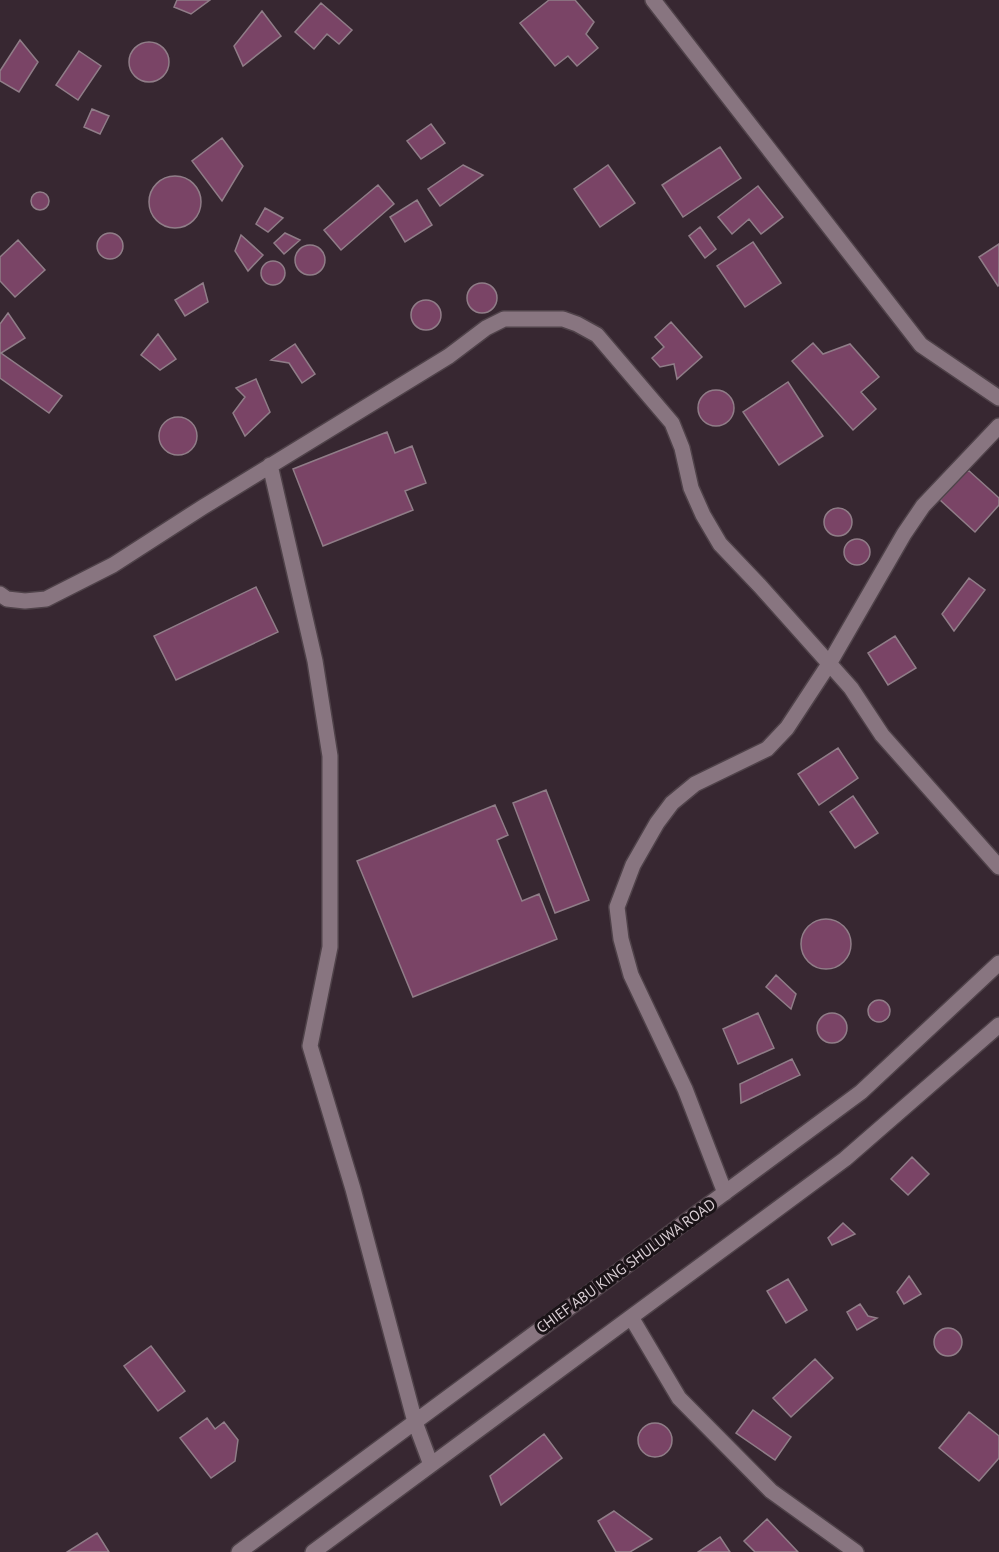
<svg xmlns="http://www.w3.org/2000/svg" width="999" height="1552" font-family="'PT Sans',sans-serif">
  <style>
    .building { fill: #7a4466; stroke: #907d88; stroke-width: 1.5 }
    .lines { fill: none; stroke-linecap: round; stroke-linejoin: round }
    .minor-casing { stroke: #4f4249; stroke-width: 18 }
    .minor { stroke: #887580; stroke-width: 15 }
    .labels { text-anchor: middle; stroke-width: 6; stroke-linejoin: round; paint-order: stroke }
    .street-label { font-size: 15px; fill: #dbd0d6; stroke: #1a1317 }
  </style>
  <rect width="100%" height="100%" fill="#372731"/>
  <path class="building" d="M177,0H210L191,14L174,7Z
    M549,0H575L594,22L586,34L598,48L577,66L568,56L555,66L520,23Z
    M321,3L352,30L339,44L327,34L314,49L295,32Z
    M262,11L281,36L243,66L234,46Z
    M20,40L38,62L19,92L0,81V71Z
    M129 62a20 20 0 1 1 40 0a20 20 0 1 1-40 0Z
    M79,51L101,66L78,100L56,85Z
    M92,109L109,116L100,134L84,127Z
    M431,124L445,143L421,159L407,141Z
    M222,138L243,166L222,201L192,161Z
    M720,147L741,178L683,217L662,185Z
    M463,165L483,175L440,206L428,189Z
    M608,165L635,203L600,227L574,189Z
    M149 202a26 26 0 1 1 52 0a26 26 0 1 1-52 0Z
    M378,185L394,204L341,250L324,230Z
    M758,186L783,217L761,234L749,219L732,234L718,217Z
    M31 201a9 9 0 1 1 18 0a9 9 0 1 1-18 0Z
    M417,200L432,225L405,242L390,217Z
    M265,208L283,218L268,232L256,224Z
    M700,227L716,249L705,258L689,236Z
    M285,233L300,240L284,254L274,243Z
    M97 246a13 13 0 1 1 26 0a13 13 0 1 1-26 0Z
    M241,235L263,255L248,271L235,251Z
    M18,240L45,270L15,297L0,281V257Z
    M753,242L781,283L745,307L717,266Z
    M999,244V285L998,286L979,257Z
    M295 260a15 15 0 1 1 30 0a15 15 0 1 1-30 0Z
    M261 273a12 12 0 1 1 24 0a12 12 0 1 1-24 0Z
    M467 298a15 15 0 1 1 30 0a15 15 0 1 1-30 0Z
    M203,283L208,302L185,316L175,300Z
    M411 315a15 15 0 1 1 30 0a15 15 0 1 1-30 0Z
    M8,313L25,338L1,353L62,396L49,413L0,378V324Z
    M671,322L702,357L677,379L674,364L660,367L652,358L664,347L655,337Z
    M158,334L176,359L160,370L141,355Z
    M813,343L823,354L850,344L879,377L861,392L876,409L853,430L792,361Z
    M295,344L315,374L302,383L289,363L271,360Z
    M256,379L270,412L245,436L233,413L245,397L236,388Z
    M788,382L823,436L779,465L743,412Z
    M698 408a18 18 0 1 1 36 0a18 18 0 1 1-36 0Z
    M159 436a19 19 0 1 1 38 0a19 19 0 1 1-38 0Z
    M387,432L395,453L412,446L426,483L405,491L413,510L323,546L293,469Z
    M968,470L999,498V505L975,532L940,500Z
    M824 522a14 14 0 1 1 28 0a14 14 0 1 1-28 0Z
    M844 552a13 13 0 1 1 26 0a13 13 0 1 1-26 0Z
    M969,578L985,590L954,631L942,614Z
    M256,587L278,632L176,680L154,636Z
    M895,636L916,668L888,685L868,653Z
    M838,748L858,778L819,805L798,774Z
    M546,790L589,900L555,913L513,803Z
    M853,796L878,833L855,848L830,812Z
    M495,805L508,835L497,840L522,901L539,894L557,939L413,997L357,861Z
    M801 944a25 25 0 1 1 50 0a25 25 0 1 1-50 0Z
    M776,975L796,994L791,1009L766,987Z
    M868 1011a11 11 0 1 1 22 0a11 11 0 1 1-22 0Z
    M758,1013L774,1048L738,1064L723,1029Z
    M817 1028a15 15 0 1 1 30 0a15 15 0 1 1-30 0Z
    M792,1059L800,1075L741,1103L740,1084Z
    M912,1157L929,1174L908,1195L891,1179Z
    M843,1223L855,1234L832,1245L828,1238Z
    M909,1276L921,1294L904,1304L897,1292Z
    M788,1279L807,1310L786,1323L767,1291Z
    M860,1304L868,1316L877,1318L857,1330L847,1312Z
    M934 1342a14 14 0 1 1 28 0a14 14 0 1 1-28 0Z
    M151,1346L185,1391L158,1411L124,1366Z
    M815,1359L833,1378L791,1417L773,1398Z
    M753,1410L791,1437L775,1460L736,1433Z
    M969,1412L999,1436V1458L979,1481L939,1448Z
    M207,1418L215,1429L224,1422L238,1440L235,1461L211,1478L180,1438Z
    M638 1440a17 17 0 1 1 34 0a17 17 0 1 1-34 0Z
    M544,1434L562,1458L501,1505L490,1476Z
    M614,1511L652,1539L630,1552H616L598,1521Z
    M767,1519L798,1552H755L744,1541Z
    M97,1533L109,1552H67Z
    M720,1537L730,1552H698Z"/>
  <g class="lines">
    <defs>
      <path id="minor" d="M653,0L921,345L999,398
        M270,465L315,661L330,756V947L310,1046L353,1189L415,1422L431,1465
        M0,594L7,599L25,601L46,599L113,565L203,507L449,356L486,328L504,319H563L577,324L597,335L672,423L682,448L691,488L703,515L720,544L760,586L851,688L882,735L999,867
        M725,1193L685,1089L631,975L621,939L617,907L633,865L657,823L672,803L695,784L767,749L787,728L829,664L904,534L923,506L999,426
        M631,1317L679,1398L771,1491L856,1552
        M239,1552L861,1092L999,963
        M313,1552L845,1159L999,1025"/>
    </defs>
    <use href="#minor" class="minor-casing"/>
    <use href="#minor" class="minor"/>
  </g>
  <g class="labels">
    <g class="street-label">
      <text transform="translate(626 1266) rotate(-36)" y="5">CHIEF ABU KING SHULUWA ROAD</text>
    </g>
  </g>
</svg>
